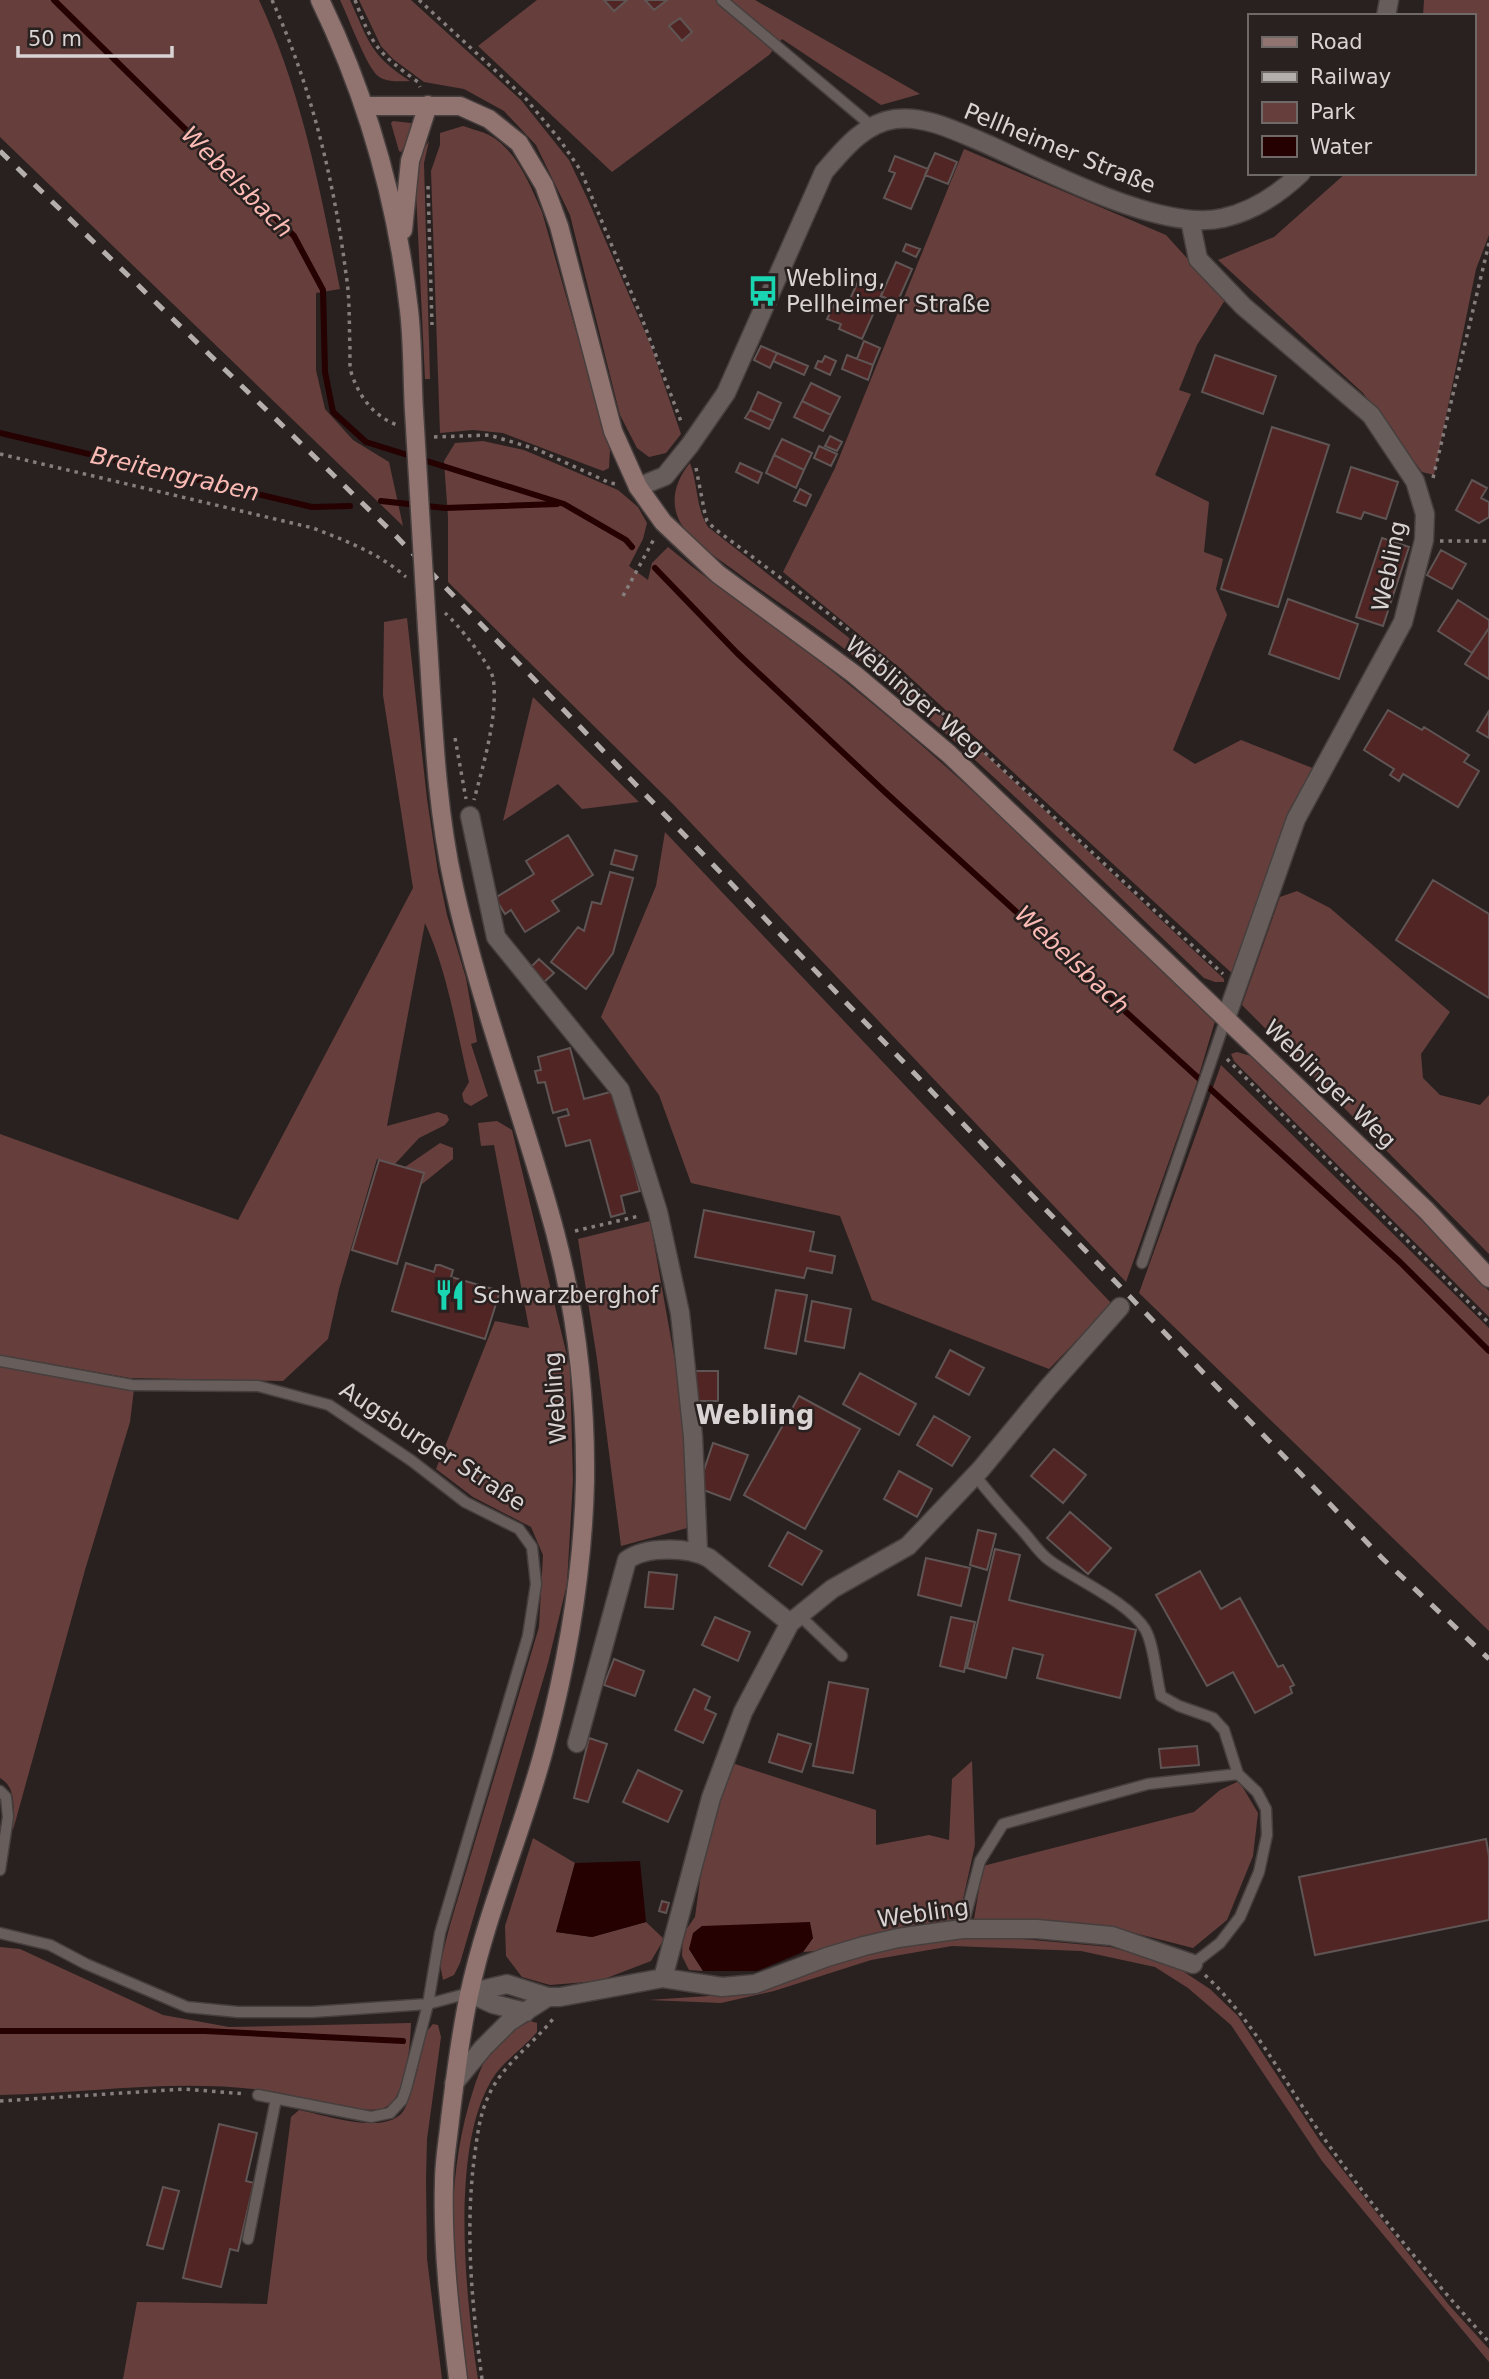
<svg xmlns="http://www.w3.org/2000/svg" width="1489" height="2379" font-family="'DejaVu Sans',sans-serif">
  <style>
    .green { fill: #663f3c }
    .water { fill: #250102 }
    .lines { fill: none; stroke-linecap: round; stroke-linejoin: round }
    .stream { stroke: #250102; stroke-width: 6 }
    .building { fill: #512523; stroke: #5f5554; stroke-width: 2 }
    .lane-casing { stroke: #463f3e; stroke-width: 13 }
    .street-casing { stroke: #463f3e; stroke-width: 21 }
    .secondary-casing { stroke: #463f3e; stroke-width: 21 }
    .path { stroke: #857e7d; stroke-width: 3.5; stroke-dasharray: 3.5 5; stroke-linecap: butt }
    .lane { stroke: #675e5c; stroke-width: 10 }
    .street { stroke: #675e5c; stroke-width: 18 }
    .secondary { stroke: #917370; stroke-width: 18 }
    .rail { stroke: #b4aead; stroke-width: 5; stroke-dasharray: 12 12; stroke-linecap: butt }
    .secondary-bridge-casing { stroke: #463f3e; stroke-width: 21; stroke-linecap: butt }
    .secondary-bridge { stroke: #917370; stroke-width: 18 }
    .labels { text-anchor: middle; stroke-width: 5; stroke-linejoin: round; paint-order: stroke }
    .street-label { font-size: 23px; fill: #d9d4d3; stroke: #292120 }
    .poi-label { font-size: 23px; fill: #d9d4d3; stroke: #292120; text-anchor: start }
    .water-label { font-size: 24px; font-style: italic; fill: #fcbbb5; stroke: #292120 }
    .quarter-label { font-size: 26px; font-weight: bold; fill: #d9d4d3; stroke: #292120 }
  </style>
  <rect width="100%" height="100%" fill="#292120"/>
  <path class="green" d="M0,0H259C302,92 320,190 340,289L316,293V370L325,409L353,440L389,462L403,526L0,137Z
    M340,0H350C369,42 370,55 410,81C400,81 387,83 378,76C366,66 348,16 340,0Z
    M359,0H411L521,100L569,160L588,200L651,346L681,434L666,453L649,457L637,448L620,415L570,215L536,145L504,111L464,89L424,82L393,59L381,46Z
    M537,0H755L920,94L881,105L782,39L769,55L612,172L478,46Z
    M1424,0H1489V235L1476,269L1434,475L1422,472L1363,393L1218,260L1274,237L1346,173H1473V16H1423Z
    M393,121L419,124L401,152L399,151L391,123Z
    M463,126C471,129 481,131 489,135C517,150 530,185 542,212L610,450L609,468L603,471L503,433L473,430L440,433L431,171L440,145V133Z
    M429,141L424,163L430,379H425L415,172L419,156Z
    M964,149L1166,235L1225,300L1197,345L1179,390L1191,394L1155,475L1209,502L1204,552L1223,559L1216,589L1227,615L1173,750L1195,764L1241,740L1315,769L1236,977L901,669L783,572L835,468Z
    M483,441L524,450L618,490L638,507L647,523L643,539L629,566L648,580L652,563L668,547C724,594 786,634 842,679C974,784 1093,905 1215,1021L1196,1085L1126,1282L673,804L448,582V517L444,461L455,443Z
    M690,463C698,484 696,509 708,527L881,663L984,753L1224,979V982H1215L1204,978C1091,871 981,758 860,661C819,628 773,600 731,568C714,556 690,540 680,522C669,501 676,480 690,463Z
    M407,618L427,799L438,872L447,915L466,978L477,1042L471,1044L488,1096L471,1106L464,1102L462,1094L469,1082C456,1029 448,973 425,923L387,1126L438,1112L447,1115L449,1120L445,1125L419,1138L395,1164L377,1159L339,1289L328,1339L283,1381L130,1378L0,1355V1134L238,1220L413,888L383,695L384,622Z
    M533,697L639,802L582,809L558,784L503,821Z
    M665,832L1112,1304L1049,1369L872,1300L840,1216L691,1183L659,1095L601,1017L656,886Z
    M1297,891L1330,908L1450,1012L1421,1054L1423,1078L1440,1095L1480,1105L1489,1095V1254L1242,1005L1280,897Z
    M1237,1052L1251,1056C1332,1133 1414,1209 1489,1291V1317L1234,1061L1231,1054Z
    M1221,1065L1489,1328V1631L1139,1293Z
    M497,1121L512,1130L570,1368L573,1480L567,1584L548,1663L460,1963L454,1975L443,1980L440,1964L450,1925L539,1627L543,1555L531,1527L473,1497L436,1469L495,1321L529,1328L494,1145L481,1146L478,1123Z
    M440,1143L453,1148V1159L421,1185L424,1173L405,1167Z
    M650,1221L680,1389L691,1527L621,1546L597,1359L578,1239Z
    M0,1366L134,1389L130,1422L85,1570L13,1830C13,1812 18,1788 0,1778Z
    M972,1761L975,1845L958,1922L827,1950L803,1952L813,1938L689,1949L703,1971L689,1970L682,1956L683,1934L695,1917L704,1851L732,1763L876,1810V1845L929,1835L949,1840L952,1779Z
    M1239,1781L1258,1813L1253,1856L1227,1920L1193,1948L1107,1926L974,1919L983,1866L1194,1812L1220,1790Z
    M533,1838L575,1863L556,1932L592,1937L646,1922L664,1939L651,1961L599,1981L550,1985L522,1977L506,1956L505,1926Z
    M979,1935L1110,1947L1172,1964L1210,1989L1238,2016L1320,2141L1448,2304L1489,2349V2362L1322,2161L1231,2025L1188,1988L1155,1967L1081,1951L952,1946L871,1960L774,1991L721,2003L648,2000L739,1994L845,1959L913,1940Z
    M0,1947L20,1949L163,2015L229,2027L411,2023C410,2045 407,2103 381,2109C362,2114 298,2096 276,2092C184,2077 92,2093 0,2095Z
    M530,2021L537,2023V2032C522,2050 501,2062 490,2083C450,2153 466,2301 478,2379H466C451,2289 444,2192 469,2104C475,2084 481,2062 495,2046C505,2035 517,2028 530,2021Z
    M433,2024L438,2025L441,2037L427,2139L426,2180L427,2259L442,2379H123L137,2302L267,2304L291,2117L299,2110C326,2115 393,2139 406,2106C416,2083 420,2056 427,2031Z"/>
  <path class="water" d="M640,1861L646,1922L592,1937L556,1932L575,1863Z
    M810,1922L813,1938L803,1952L757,1971H703L689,1949L693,1933L702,1926Z"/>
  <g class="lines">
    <path class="stream" d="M54,0L294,236L323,290L325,372L333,412L366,442L564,504L626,540L632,547
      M0,433L312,507L350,506
      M381,501L445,508L557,504
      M655,568L737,653L885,792L1401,1263L1489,1351
      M0,2031H205L403,2041"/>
  </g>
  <path class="building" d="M604,0H627L614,11Z
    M645,0H667L654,10Z
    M680,18L692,32L682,41L669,26Z
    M935,153L957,162L948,184L925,175Z
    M895,156L928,169L911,209L884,198L895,173L889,171Z
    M906,244L920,249L916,257L903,251Z
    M896,262L912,269L897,303L881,296Z
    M861,275L885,286L874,312L849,301Z
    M849,301L874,312L862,339L839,329L841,324L827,319L835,303L846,309Z
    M864,341L880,348L873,365L857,359Z
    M761,346L777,353L770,368L754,360Z
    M777,353L808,366L804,375L773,361Z
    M847,355L873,365L868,380L842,369Z
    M1215,355L1276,376L1263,414L1202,392Z
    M825,356L836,361L830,375L815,368L818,361L822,362Z
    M811,383L840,397L831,415L802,401Z
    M758,392L781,403L773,421L750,410Z
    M802,401L831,415L823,431L794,417Z
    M750,410L773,421L769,429L745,418Z
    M1272,427L1329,445L1278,607L1221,589Z
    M830,436L842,442L837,451L825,446Z
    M782,439L812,453L804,470L774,455Z
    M819,446L837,454L831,466L814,458Z
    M774,455L804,470L796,488L766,473Z
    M740,463L762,473L758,483L736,472Z
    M1351,467L1398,482L1386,519L1364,512L1361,519L1337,512Z
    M1472,480L1487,488L1481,498L1489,502V517L1479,523L1456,510Z
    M800,489L811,495L806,506L794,501Z
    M1382,538L1409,547L1383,626L1356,617Z
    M1441,550L1466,564L1452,589L1427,575Z
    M1288,599L1358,624L1339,679L1269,654Z
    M1458,600L1489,620V628L1472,653L1438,631Z
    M1489,628V679L1465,664Z
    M1388,710L1422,730L1424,727L1469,755L1464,762L1479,771L1458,807L1403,774L1399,781L1390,775L1394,769L1364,750Z
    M1489,711V738L1477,731Z
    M568,835L593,875L552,901L559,911L525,932L511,910L505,914L495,898L534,874L526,861Z
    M615,850L637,856L633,870L611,864Z
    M610,872L633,878L613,953L586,989L551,962L578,927L584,931L592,902L601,904Z
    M1433,880L1489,914V998L1396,940Z
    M539,959L554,973L544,982L530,968Z
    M570,1048L584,1099L614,1091L640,1191L621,1196L625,1213L611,1217L590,1140L566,1146L558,1118L569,1115L567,1109L553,1113L545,1082L538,1083L535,1071L541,1070L538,1057Z
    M379,1160L424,1173L397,1264L352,1250Z
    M704,1210L814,1232L810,1251L835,1256L832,1273L807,1268L804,1278L695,1257Z
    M406,1263L434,1272L436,1265H440L453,1270L451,1277L500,1291L485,1339L392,1311Z
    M776,1290L807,1295L796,1354L765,1348Z
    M812,1301L851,1309L844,1348L805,1341Z
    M950,1350L984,1368L969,1395L936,1377Z
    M694,1371H718V1401H694Z
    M860,1373L916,1404L899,1435L843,1404Z
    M799,1396L860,1429L805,1529L744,1495Z
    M934,1416L970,1437L952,1466L917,1445Z
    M713,1443L748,1455L730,1500L698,1488Z
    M1054,1449L1086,1475L1063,1503L1031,1476Z
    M899,1471L932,1489L917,1517L884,1499Z
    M1070,1512L1111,1548L1088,1574L1047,1538Z
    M978,1530L996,1534L987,1570L970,1565Z
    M788,1532L822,1551L802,1585L769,1566Z
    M995,1549L1020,1555L1009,1600L1136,1630L1120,1698L1037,1678L1043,1655L1013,1648L1006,1678L967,1668Z
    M926,1558L970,1568L961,1606L918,1595Z
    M1200,1571L1221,1609L1240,1598L1278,1667L1283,1665L1294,1685L1290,1687L1292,1693L1255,1713L1233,1672L1207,1686L1156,1595Z
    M649,1572L677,1575L673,1609L645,1607Z
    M715,1617L750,1632L738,1661L702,1645Z
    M951,1617L975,1622L964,1672L940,1666Z
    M614,1659L644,1671L635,1696L604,1685Z
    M829,1682L868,1689L853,1773L813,1766Z
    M694,1689L710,1697L705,1709L716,1714L703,1743L675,1730Z
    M778,1734L811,1744L802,1772L769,1762Z
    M589,1738L607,1744L588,1802L574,1798Z
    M1197,1746L1199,1765L1161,1768L1159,1749Z
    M638,1770L682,1791L668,1822L623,1802Z
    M1486,1839L1489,1856V1920L1315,1955L1299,1877Z
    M662,1901L669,1903L666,1913L659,1911Z
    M219,2124L257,2133L246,2181L254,2183L238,2251L230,2249L221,2287L183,2278Z
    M163,2187L179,2191L163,2249L147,2245Z"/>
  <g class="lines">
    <defs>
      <path id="lane" d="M722,0L873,127
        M1142,1263L1226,1018
        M0,1361L132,1385L258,1386L329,1405L412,1461L465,1502L519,1529L532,1547L536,1584L528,1636L440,1933L428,2004L406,2089L402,2100L390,2113L371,2117L258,2095
        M975,1475C989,1494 1004,1510 1020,1528C1030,1538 1038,1552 1049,1560C1076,1580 1127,1601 1145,1629C1154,1644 1156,1677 1161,1696L1179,1706L1213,1718L1224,1730L1238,1774L1257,1792L1266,1809L1267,1835L1259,1872L1240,1917L1220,1943L1193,1964
        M800,1616L842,1656
        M0,1791L6,1797L8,1817L0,1870
        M962,1929L980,1861L1003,1824L1148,1784L1238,1774
        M0,1933L50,1945L86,1964L187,2007L238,2012H312L428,2004L469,1993
        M248,2239L276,2099"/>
      <path id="street" d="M1386,16L1389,0
        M1190,220L1198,259L1243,306L1371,415L1415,481L1425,514L1424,540L1403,622L1296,819L1226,1018
        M638,487L665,476L690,445L726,393L824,172C843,150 864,123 895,119C924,115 956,131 982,142C1042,168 1160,233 1223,218C1254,211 1279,194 1301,173
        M470,816L496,937L620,1090L658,1212L680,1313L693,1437L698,1552
        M577,1743L627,1560C646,1546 688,1547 709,1558L790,1623
        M663,1978L711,1798L743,1712L790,1623L832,1589L908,1546L981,1469L1047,1389L1120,1307
        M469,1993L507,1984L548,1997H560L663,1978L722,1987L755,1984L827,1957L864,1946L898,1938L962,1929H1037L1112,1936L1193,1964
        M469,1993L493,2004L526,2012
        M454,2083L483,2048L509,2022L548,1997"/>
      <path id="secondary" d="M320,0C367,97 397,203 409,310C413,343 412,378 414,411
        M365,106H460L489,119L519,143L544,185L559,226L613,431L638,487L663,522L718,574L854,674L949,754L1426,1210L1489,1278
        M403,230L410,161L428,105
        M427,628C433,715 435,802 454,887C480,1004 524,1116 555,1232C576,1312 586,1397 585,1481C583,1571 568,1659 545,1746C523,1830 487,1910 469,1995C460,2036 455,2078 450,2120C448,2140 444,2161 444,2182C442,2248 450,2314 458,2379"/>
    </defs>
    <use href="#lane" class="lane-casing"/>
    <use href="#street" class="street-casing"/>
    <use href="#secondary" class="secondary-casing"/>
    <path class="path" d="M272,0C311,86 334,180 346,274C350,298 349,324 350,349C350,357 349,367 352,375C360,398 374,416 397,425
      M355,0C373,47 377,52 418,82L420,87
      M419,0L526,99L560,140L581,171L641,316L682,424
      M428,186L432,325
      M434,437L489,435L536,449L610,483L616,484
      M0,454L313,528C346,541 379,553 406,577
      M696,468L705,514L707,521L715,529L829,614L884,659L1223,974
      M1433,478L1489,243
      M1440,541H1489
      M623,596L654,539
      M445,613C457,623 490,664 493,678C499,713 483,766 474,800
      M455,738L466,799
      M1227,1059L1489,1323
      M575,1231L639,1216
      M1205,1975C1254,2021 1283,2080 1321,2134C1372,2207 1429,2276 1489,2342
      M0,2101L184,2089L246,2094
      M482,2379C472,2306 465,2233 474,2160C477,2138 479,2117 488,2097C501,2066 532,2045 553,2019"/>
    <use href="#lane" class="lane"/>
    <use href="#street" class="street"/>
    <use href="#secondary" class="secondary"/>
    <path class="rail" d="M0,151L393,533L1382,1558L1489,1659"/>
    <defs>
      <path id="secondary-bridge" d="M414,411L427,628"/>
    </defs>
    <use href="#secondary-bridge" class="secondary-bridge-casing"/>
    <use href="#secondary-bridge" class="secondary-bridge"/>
  </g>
  <defs>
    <symbol id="bus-bare" viewBox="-9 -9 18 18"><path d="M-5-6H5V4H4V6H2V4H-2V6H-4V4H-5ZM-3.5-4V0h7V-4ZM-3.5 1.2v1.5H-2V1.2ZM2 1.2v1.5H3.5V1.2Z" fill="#19d5b2" stroke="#292120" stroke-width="2.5" paint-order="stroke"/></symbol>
    <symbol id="restaurant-bare" viewBox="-9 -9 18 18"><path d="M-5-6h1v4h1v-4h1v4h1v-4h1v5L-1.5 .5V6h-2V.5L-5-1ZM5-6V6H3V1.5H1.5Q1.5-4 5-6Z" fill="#19d5b2" stroke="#292120" stroke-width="2.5" paint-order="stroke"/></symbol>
  </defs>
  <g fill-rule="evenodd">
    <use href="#bus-bare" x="741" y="269" width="44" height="44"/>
    <use href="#restaurant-bare" x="428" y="1273" width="44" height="44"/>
  </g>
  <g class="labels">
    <g class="street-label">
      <text transform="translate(1060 148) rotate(22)" y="8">Pellheimer Straße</text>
      <text transform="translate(1389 566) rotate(-78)" y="8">Webling</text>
      <text transform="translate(915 696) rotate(40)" y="8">Weblinger Weg</text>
      <text transform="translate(1330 1084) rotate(44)" y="8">Weblinger Weg</text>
      <text transform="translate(555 1398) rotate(-94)" y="8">Webling</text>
      <text transform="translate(433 1446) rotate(33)" y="8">Augsburger Straße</text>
      <text transform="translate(923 1913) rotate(-8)" y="8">Webling</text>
    </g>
    <g class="poi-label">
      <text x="786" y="286">Webling,<tspan x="786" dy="26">Pellheimer Straße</tspan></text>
      <text x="473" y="1303">Schwarzberghof</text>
    </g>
    <g class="water-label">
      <text transform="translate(237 182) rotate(45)" y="8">Webelsbach</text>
      <text transform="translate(175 474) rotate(13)" y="8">Breitengraben</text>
      <text transform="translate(1072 960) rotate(43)" y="8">Webelsbach</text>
    </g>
    <g class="quarter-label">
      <text x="755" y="1424">Webling</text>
    </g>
  </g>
  <rect x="1248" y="14" width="228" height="161" fill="#292120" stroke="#6f6968" stroke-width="2"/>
  <rect x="1262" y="37" width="35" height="10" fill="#917370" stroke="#6f6968" stroke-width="2"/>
  <text x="1310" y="49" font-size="21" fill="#d9d4d3">Road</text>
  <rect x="1262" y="72" width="35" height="10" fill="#b4aead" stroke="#6f6968" stroke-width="2"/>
  <text x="1310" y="84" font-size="21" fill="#d9d4d3">Railway</text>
  <rect x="1262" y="102" width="35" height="21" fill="#663f3c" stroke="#6f6968" stroke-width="2"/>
  <text x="1310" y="119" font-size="21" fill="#d9d4d3">Park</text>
  <rect x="1262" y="136" width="35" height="21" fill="#250102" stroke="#6f6968" stroke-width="2"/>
  <text x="1310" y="154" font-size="21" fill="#d9d4d3">Water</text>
  <path d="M18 46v10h154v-10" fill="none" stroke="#d9d4d3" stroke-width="3.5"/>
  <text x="28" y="46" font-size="21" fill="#d9d4d3" stroke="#292120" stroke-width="5" paint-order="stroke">50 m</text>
</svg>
